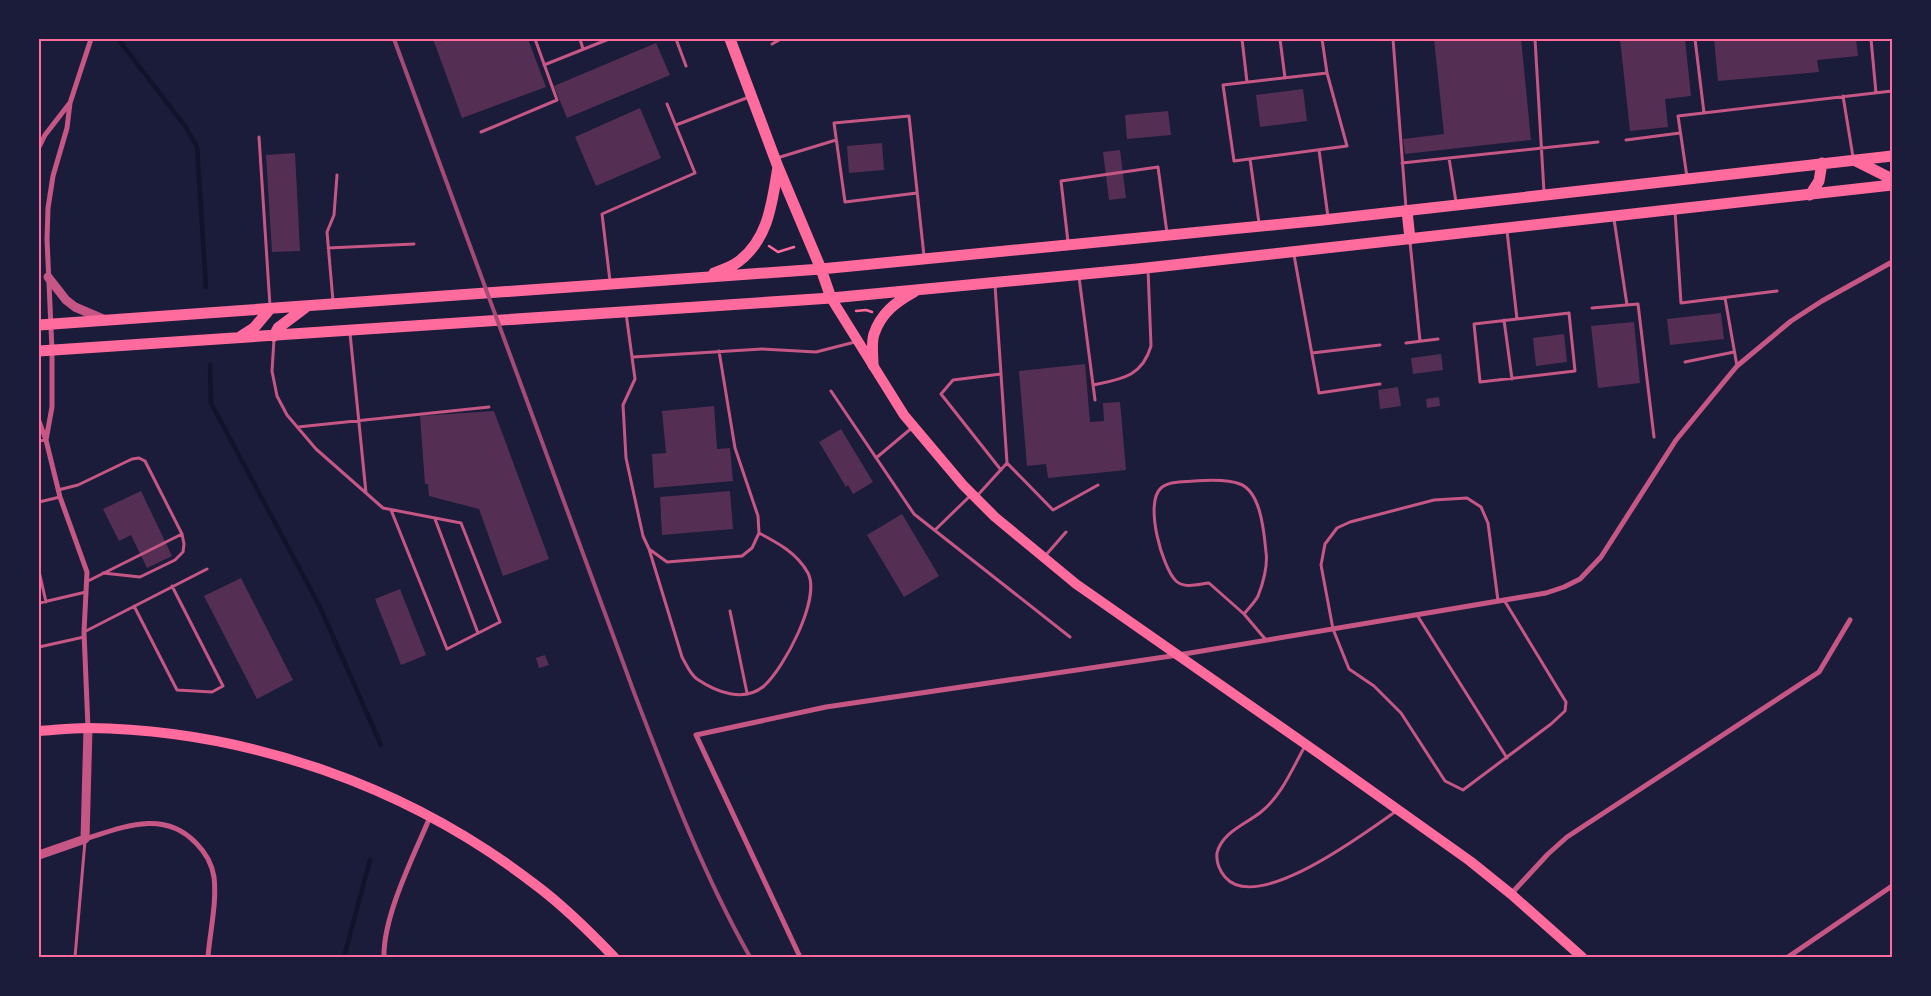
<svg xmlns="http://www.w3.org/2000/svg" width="1931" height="996" font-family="Poppins,sans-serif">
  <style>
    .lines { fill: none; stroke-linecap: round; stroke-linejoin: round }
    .stream { stroke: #12122b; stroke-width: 4.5 }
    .building { fill: #542f53 }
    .path { stroke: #ff6b9d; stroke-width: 2.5 }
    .service { stroke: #c65784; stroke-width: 3 }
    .minor { stroke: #c65784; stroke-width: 5 }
    .tertiary { stroke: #c65784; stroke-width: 9 }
    .secondary { stroke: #ff6b9d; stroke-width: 10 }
    .primary { stroke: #ff6b9d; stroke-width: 11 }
    .rail { stroke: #a44b75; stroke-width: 4 }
    .neatline { fill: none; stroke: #ff6b9d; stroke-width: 2 }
  </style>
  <rect width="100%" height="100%" fill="#1b1b3a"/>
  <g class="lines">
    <path class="stream" d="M118,39L185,126L197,147L206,287
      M210,365L211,403L319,605L381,745
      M344,957L370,860"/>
  </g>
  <path class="building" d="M433,39H528L546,87L462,118Z
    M1434,39H1521L1531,140L1405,154L1403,139L1444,134Z
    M1620,39H1685L1691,96L1665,99L1668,127L1630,131Z
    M1714,39H1856L1858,56L1817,60L1819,72L1718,81Z
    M656,43L670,75L567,118L554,86Z
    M1303,89L1307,121L1260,127L1256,95Z
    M640,108L661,158L596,186L575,137Z
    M1168,111L1171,135L1127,139L1125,115Z
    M882,143L884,170L849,173L847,146Z
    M1120,150L1126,198L1109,200L1103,152Z
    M295,153L300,251L272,252L266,155Z
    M1721,313L1724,339L1670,345L1667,319Z
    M1634,322L1640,383L1598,388L1591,326Z
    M1564,334L1567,362L1536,366L1533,338Z
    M1441,354L1443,370L1413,374L1411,358Z
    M1085,364L1090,422L1104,421L1103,403L1120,402L1126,470L1048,478L1046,464L1027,466L1019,371Z
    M1398,387L1401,406L1380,409L1378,390Z
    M1439,397L1440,406L1427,408L1426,399Z
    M714,406L717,449L730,448L733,481L654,488L652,454L666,453L662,411Z
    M494,411L549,559L503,576L479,509L429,496L428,484H425L420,416Z
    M841,429L873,482L853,494L848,485L846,487L819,442Z
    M141,491L172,556L147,568L131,535L119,541L103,509Z
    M730,491L733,529L662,535L660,497Z
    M902,514L939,576L904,597L867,535Z
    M241,578L293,680L257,699L204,596Z
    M400,589L426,655L401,665L375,599Z
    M545,655L549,665L539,668L536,658Z"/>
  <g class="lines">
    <path class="path" d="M769,246L778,252L794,247
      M856,311L866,310L872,312"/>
    <path class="service" d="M580,39L583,49
      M676,39L686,66
      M1242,39L1247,82
      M1280,39L1285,78
      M1322,39L1327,73L1347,146L1234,161L1223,85L1327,73
      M1393,39L1406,208
      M1535,39L1544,192
      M1695,39L1704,113
      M1871,39L1876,93
      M772,44L781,39
      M544,65L609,39
      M1843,96L1853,157
      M676,125L749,97
      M481,132L557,100L535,39
      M259,137L270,306
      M1626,140L1680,133
      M1319,150L1328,217
      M777,158L836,140
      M1449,158L1456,202
      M1250,159L1259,223
      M1402,163L1598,142
      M1687,177L1678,116L1892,91
      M917,193L845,202L834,123L909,116L924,256
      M1675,211L1681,303L1777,291
      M1614,219L1627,305
      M1507,231L1517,319
      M1068,242L1061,181L1158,167L1167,233
      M1410,242L1420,341
      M328,248L414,244
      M1294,255L1319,393L1380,384
      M1079,277L1095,400
      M610,281L602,214L695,173L667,104
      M995,285L1007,463L1053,510L1098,485
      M1725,298L1737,366
      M333,301L327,232L334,215L337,175
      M1592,308L1638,304L1654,437
      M626,313L635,379L623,405L626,458L643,536L649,549L667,562L742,556L752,548L759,533L758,516L735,448L719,351
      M1569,313L1575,371L1480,382L1474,324Z
      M1504,320L1512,379
      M350,333L366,493
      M274,339L272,371L277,396L287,415L316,449L383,508L461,523L500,622L447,649L391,510
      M1406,343L1438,339
      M1312,353L1380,345
      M633,357L762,349L816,352L855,342
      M1685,362L1734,352
      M1001,374L953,380L941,394L1001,470
      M1093,385C1121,379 1142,377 1151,346L1148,269
      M831,391L914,514L1070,637
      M298,427L489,407
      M39,441L46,440
      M876,458L913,427
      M58,490L78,485L132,459L139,458L145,461L182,534L184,544L183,552L175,560L140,577L103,573
      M976,497L1007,463
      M39,502L60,497
      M435,519L478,633
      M935,530L970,496
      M649,549L682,657C686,664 690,674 697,679C716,692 744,703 764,686C784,668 821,599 808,573C797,553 778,543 759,533
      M1045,556L1066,532
      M39,571L46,602
      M88,581L182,534
      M1498,601L1488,523L1481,507L1467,498L1434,500L1350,522L1337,528L1325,544L1321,565L1333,629L1349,669L1374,686L1401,713L1445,781L1463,790L1551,724L1565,711L1566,702L1504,600
      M39,603L86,592
      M134,606L177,690L212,692L223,686L172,586
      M730,611L747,693
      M1244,614C1248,609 1255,602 1258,596C1263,584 1268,565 1266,552C1264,532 1261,492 1240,484C1228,479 1206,480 1194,481C1184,482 1169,481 1161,488C1144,503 1162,567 1176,581C1185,589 1199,584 1209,583L1244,614L1266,640
      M1417,615L1507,758
      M84,632L207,569
      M39,647L84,637
      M1305,746C1292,769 1282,795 1261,812C1246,824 1222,832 1217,853C1216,862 1220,871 1225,877C1257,915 1366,832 1395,812
      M75,957L85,841"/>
    <path class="minor" d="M39,147L45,135L69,104
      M39,421L46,440L60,497L87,572L84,632L88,728
      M46,440L52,407V350L47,239L48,208L53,176L67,128L70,103L91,39
      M85,839C123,827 164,809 196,843C205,852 212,864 214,877C217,903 210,931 208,957
      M1511,894L1548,854L1567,837L1819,672L1850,620
      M384,957C383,916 414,855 430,817
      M800,957L696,735L826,707L1178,655L1546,593L1564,587L1580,579L1601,557L1676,440L1737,366L1791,321L1822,301L1892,262
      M1788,957L1892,886"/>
    <path class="tertiary" d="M48,277L66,300L75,307L103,319
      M39,855L85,839L88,728"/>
    <path class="secondary" d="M831,298L904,415L963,485L995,517L1076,584L1321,755L1470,861L1511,894L1582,957
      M39,731C55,730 72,728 88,728C249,730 410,787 537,886C565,907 590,932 614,957"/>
    <path class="primary" d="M730,39L778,167L821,269L831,298
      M1854,160L1892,179
      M1810,195L1819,181L1822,163
      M1407,211L1410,239
      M714,273C722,270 731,267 738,262C769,239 772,202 778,167
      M39,325L821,269L1323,220L1892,156
      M274,336L278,328L306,307
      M240,337L254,328L270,309
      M39,351L831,298L1137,269L1892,185
      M873,365C873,356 871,343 874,334C881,313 896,302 914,292"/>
    <path class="rail" d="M394,39L635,695C669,784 703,874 750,957"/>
  </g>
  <rect width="1931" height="996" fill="none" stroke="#1b1b3a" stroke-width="80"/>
  <rect x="40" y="40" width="1851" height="916" class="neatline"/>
</svg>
